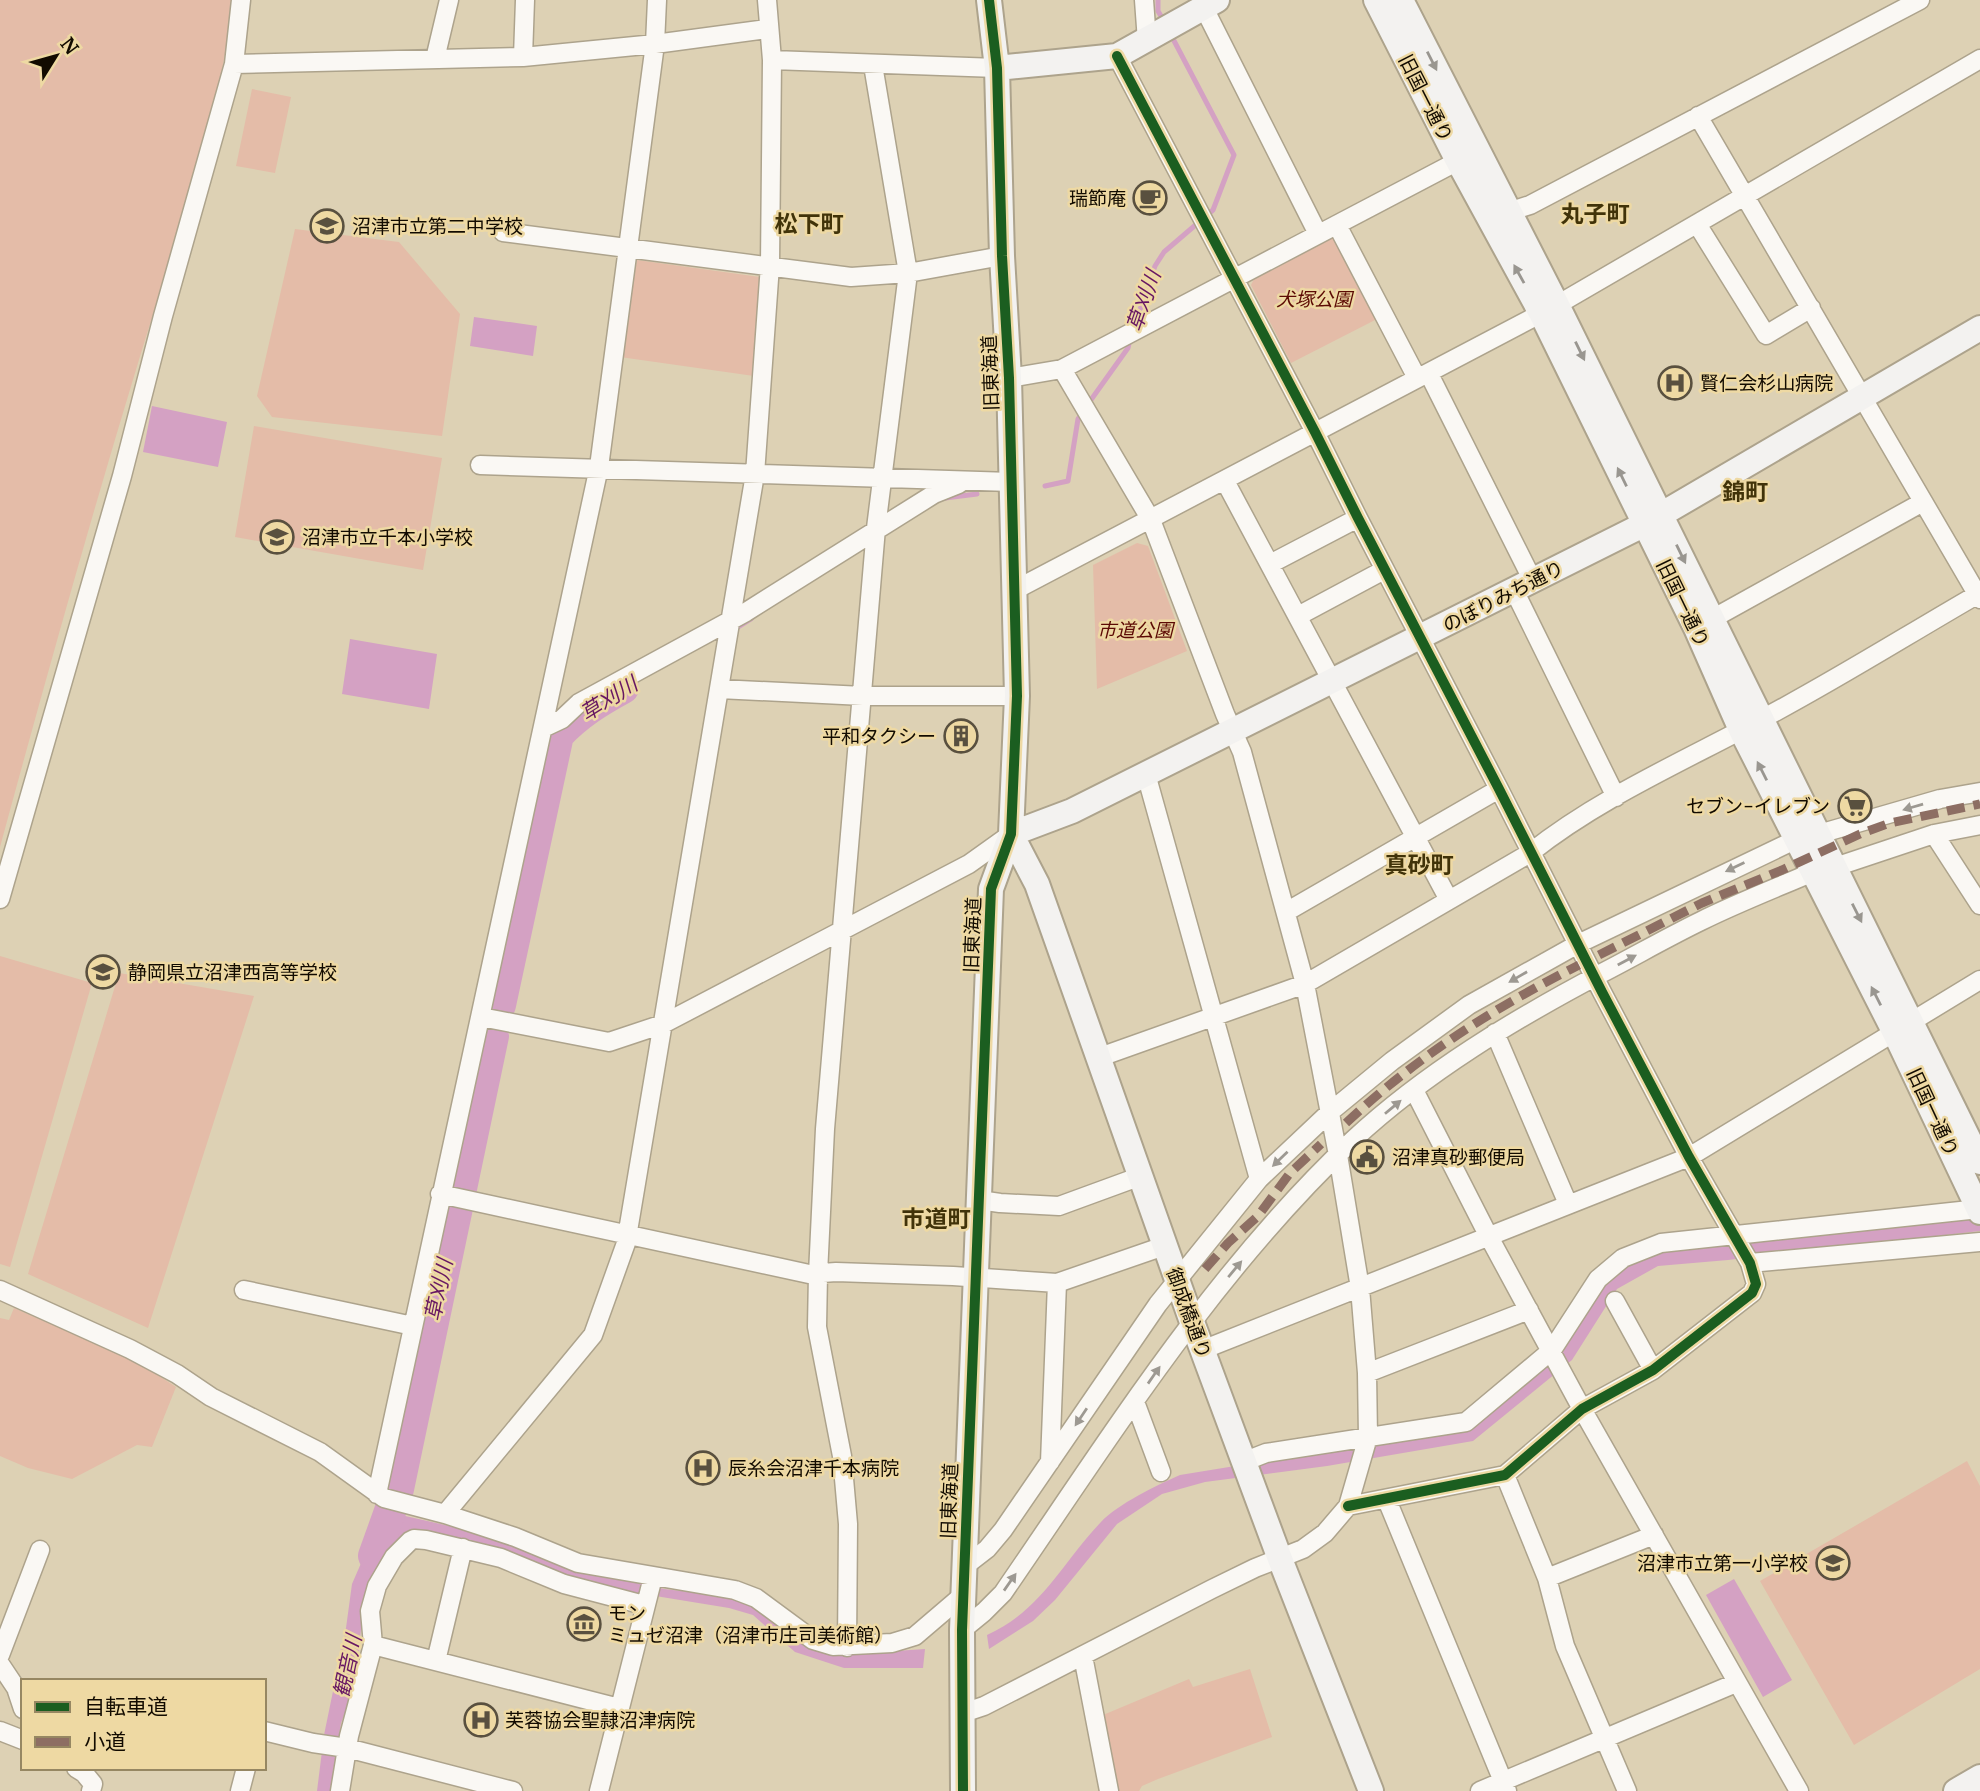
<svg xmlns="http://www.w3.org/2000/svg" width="1980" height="1791" font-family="Merriweather,'Noto Sans JP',serif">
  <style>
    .green { fill: #e4bca8 }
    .water { fill: #d4a1c3 }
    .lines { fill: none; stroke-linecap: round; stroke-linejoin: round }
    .stream { stroke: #d4a1c3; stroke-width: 5 }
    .river { stroke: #d4a1c3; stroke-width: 32 }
    .street-casing { stroke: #ada38c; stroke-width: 21 }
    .secondary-casing { stroke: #ada38c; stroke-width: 28 }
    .street { stroke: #faf8f4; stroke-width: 18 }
    .secondary { stroke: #f3f2f0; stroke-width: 24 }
    .quiet { stroke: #8d6e63; stroke-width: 9; stroke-dasharray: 18 9; stroke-linecap: butt }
    .cycleway-casing { stroke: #eed9a3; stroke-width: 15 }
    .cycleway { stroke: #1b5e20; stroke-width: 10 }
    .oneway { fill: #999690 }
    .oneway2 { fill: #9d9992 }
    .labels { text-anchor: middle; stroke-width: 5; stroke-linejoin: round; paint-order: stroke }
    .street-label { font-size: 19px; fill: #120b00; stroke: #eed9a3 }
    .poi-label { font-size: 19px; fill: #120b00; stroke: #eed9a3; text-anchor: start }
    .park-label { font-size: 19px; font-style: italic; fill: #5c0a04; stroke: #eed9a3 }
    .water-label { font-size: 21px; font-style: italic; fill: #671763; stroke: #eed9a3 }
    .quarter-label { font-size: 23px; font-weight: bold; fill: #413309; stroke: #eed9a3 }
  </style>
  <rect width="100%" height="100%" fill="#ddd1b4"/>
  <path class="green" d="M0,0H233C219,124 174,244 138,363C89,524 44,685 0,847Z
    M252,89L291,97L275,173L236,166Z
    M295,229L399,242L460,314L442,436L272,417L257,396Z
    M1333,237L1340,240L1379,318L1291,363L1251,285L1255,277Z
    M637,260L760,277L754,376L620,357Z
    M254,426L442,458L423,570L235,537Z
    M1137,543L1148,546L1187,651L1097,689L1093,565Z
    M0,956L92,983L10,1267L0,1264Z
    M119,973L254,996L148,1328L28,1274Z
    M14,1308L135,1360L176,1387L152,1447L137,1445L72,1479L28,1468L0,1456V1318L9,1320Z
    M1967,1461L1980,1486V1669L1854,1745L1760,1581Z
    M1250,1669L1272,1737L1158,1779L1142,1786L1139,1791H1118L1103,1715L1189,1679L1193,1687Z"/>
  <path class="water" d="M474,317L537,326L533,356L470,346Z
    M152,406L227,422L218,467L143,452Z
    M350,639L437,654L429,709L342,694Z
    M1980,1214V1231L1728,1260L1658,1266L1617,1289L1572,1360L1473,1441L1327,1466L1205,1482L1162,1494L1117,1524L1055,1600L1033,1621L989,1649L987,1635C1042,1610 1061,1564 1101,1522C1118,1504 1157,1485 1180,1475L1466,1428L1497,1405L1603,1279L1633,1259L1672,1250L1859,1232Z
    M382,1515H401L502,1538L664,1589L717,1595L747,1604L788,1631L837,1655L925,1649L923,1668H844L795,1652L753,1615L729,1608L631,1592L542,1568L469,1542L410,1531L379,1563L364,1600L355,1687L341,1723L330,1791H317L324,1735L346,1628L352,1584Z
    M1734,1579L1792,1680L1763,1697L1706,1595Z"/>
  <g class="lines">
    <path class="stream" d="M1158,0V11L1165,23
      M1134,327L1155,266L1164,252L1213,210L1234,155L1171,35
      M1088,404L1128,348L1130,339
      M1045,486L1068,481L1078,419L1083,412
      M945,498L977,494
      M735,629L751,619"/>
    <path class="river" d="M500,1005L558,735C578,714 599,701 623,688
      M374,1556L398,1489L493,1036"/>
    <defs>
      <path id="street" d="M1144,0L1147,41
        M1204,8L1318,234
        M1117,56L1315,432L1358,518L1499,789L1602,992L1689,1157L1750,1263L1756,1284L1752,1293L1653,1370L1582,1409L1505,1475L1348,1506
        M523,57L525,0
        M435,59L449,0
        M772,60L997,68
        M234,64L523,57L655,44L767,29
        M1698,116L1980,599
        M1508,212L1530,205L1920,0
        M1697,224L1766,335L1811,308
        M1337,225L1417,378
        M503,232L851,277L908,273L1002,256
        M1429,374L1533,581
        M1009,378L1062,369L1458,161
        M480,465L1011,482
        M1225,481L1449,900
        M1270,564L1358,518
        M1015,590L1557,305L1980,59
        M1514,590L1616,797
        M1298,616L1384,570
        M1703,624L1923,502
        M719,689L863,696H1017
        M543,728L562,719L579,703L746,612L934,494L959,484
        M1146,774L1259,1179
        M1819,834L1940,799L1980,792
        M1934,834L1980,905
        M1835,867L1934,834L1980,825
        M0,899L122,476L163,316L234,64L241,0
        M1286,912L1499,789
        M481,1017L609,1042L663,1024L969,864L1011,834
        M1495,1033L1568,1204
        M1100,1057L1305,984L1530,853C1599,798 1684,761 1762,719C1836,680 1907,635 1980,593
        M1414,1090L1488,1235L1582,1409L1799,1791
        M440,1194L809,1274L836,1272L953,1276L1057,1283L1164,1246
        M979,1200L1000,1203L1059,1206L1141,1176
        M1750,1263L1980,1242
        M0,1290L130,1349L177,1374L211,1397L320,1452L384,1498L445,1514L515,1537L578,1563L735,1590L756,1598L813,1640L833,1646L892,1643L915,1636L963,1595
        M244,1290L413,1326
        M1615,1301L1653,1370
        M1202,1350L1689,1157L1980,980
        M1367,1373L1529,1310
        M1135,1402L1161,1472
        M1050,1462L1057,1283
        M1243,1462L1266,1453L1466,1422L1552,1350L1598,1279L1623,1258L1661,1243L1979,1209
        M1505,1475L1547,1578L1565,1646L1627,1791
        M377,1494L599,467L655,44L657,0
        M1387,1500L1507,1791
        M445,1514L593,1335L626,1243L755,474L770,265L772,60L767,0
        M965,1566L987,1549L1003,1530L1158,1304L1259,1179L1330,1112L1392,1061L1469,1005L1578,944L1797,839
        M1547,1578L1654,1535
        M962,1630L984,1612L1003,1593C1111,1436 1214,1271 1353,1140C1426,1072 1515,1019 1602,973C1635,956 1668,937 1701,921C1737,903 1776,888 1813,872
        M373,1645L619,1708
        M847,1647L848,1524L842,1456L817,1327L818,1274L825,1129L876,528L908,273L873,65
        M0,1655L40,1550
        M1083,1656L1109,1791
        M436,1661L463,1548
        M0,1664L16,1688L23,1709
        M961,1710H972L984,1706L1212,1589L1255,1568L1303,1549L1325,1533L1348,1506L1368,1437L1367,1373L1360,1288L1338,1155L1305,984L1242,752L1225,714L1151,520L1062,369
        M0,1731L23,1740
        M264,1731L313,1743L347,1748L513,1791
        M76,1768L84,1773L93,1784L91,1791
        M240,1791L246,1768
        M340,1791L349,1736L373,1645L370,1611L377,1586L394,1557L410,1541L414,1539L426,1540L501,1558L564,1584L644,1605
        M599,1791L653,1577
        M1480,1791L1736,1683"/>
      <path id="secondary" d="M1376,0L1458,161L1541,313L1696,628L1741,730L1895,1033L1980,1212
        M1401,0L1557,305L1980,1162
        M997,68L1117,56L1217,0
        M963,1791L962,1630L991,889L1011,834L1017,696L1009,378L1002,256L997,68L989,0
        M1371,1791L1280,1559L1192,1322L1037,884L1011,834L1072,811L1645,524L1980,328
        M1956,1791L1980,1777"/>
    </defs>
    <use href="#street" class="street-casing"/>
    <use href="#secondary" class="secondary-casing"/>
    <use href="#street" class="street"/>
    <use href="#secondary" class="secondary"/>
    <path class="quiet" d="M1599,955L1702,903L1782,870L1860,834L1890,823L1980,804
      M1346,1123C1415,1058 1495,1007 1579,965
      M1205,1269L1228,1243L1258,1216L1290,1173L1321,1144"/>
    <defs>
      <path id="cycleway" d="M1117,56L1315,432L1358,518L1499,789L1602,992L1689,1157L1750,1263L1756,1284L1752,1293L1653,1370L1582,1409L1505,1475L1348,1506
        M963,1791L962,1630L991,889L1011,834L1017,696L1009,378L1002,256L997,68L989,0"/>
    </defs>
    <use href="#cycleway" class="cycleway-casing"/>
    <use href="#cycleway" class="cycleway"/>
  </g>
  <defs><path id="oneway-solid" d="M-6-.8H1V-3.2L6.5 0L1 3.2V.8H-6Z" transform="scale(1.75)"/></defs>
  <g class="oneway">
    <use href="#oneway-solid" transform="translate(1432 61) rotate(63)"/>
    <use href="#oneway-solid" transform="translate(1519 274) rotate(-119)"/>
    <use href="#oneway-solid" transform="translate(1580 351) rotate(64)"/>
    <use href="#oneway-solid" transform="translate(1622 477) rotate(-116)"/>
    <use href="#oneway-solid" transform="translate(1681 554) rotate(64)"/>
    <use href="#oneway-solid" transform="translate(1762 771) rotate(-117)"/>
    <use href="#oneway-solid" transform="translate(1857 913) rotate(63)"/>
    <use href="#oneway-solid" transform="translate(1876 996) rotate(-117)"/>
  </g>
  <g class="oneway2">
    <use href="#oneway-solid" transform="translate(1913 807) rotate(164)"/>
    <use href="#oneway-solid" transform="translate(1735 867) rotate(154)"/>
    <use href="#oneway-solid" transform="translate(1627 960) rotate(-28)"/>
    <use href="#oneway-solid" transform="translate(1518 977) rotate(150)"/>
    <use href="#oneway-solid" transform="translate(1393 1107) rotate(-40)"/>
    <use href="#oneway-solid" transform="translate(1280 1159) rotate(136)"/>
    <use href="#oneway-solid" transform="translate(1235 1269) rotate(-50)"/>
    <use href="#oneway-solid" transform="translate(1154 1375) rotate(-55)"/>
    <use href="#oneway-solid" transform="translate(1081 1417) rotate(124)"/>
    <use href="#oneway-solid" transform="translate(1010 1582) rotate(-55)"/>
  </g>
  <defs>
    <symbol id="cafe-ring" viewBox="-11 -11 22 22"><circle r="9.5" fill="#eed9a3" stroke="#59503f" stroke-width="1.5"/><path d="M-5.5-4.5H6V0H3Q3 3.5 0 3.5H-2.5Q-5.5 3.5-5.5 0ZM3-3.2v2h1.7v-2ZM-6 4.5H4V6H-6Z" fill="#59503f"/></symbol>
    <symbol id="school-ring" viewBox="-11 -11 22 22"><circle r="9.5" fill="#eed9a3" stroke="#59503f" stroke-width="1.5"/><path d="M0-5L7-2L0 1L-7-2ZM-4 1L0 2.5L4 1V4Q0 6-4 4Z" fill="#59503f"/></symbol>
    <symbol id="hospital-ring" viewBox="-11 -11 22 22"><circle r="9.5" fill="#eed9a3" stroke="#59503f" stroke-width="1.5"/><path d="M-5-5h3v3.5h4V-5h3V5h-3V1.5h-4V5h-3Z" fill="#59503f"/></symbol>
    <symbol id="building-ring" viewBox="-11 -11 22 22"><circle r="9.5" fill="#eed9a3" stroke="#59503f" stroke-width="1.5"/><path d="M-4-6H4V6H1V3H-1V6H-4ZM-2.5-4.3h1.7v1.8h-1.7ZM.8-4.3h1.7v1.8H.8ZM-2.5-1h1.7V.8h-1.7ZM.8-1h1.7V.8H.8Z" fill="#59503f"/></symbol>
    <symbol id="supermarket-ring" viewBox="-11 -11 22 22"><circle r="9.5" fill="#eed9a3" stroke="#59503f" stroke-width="1.5"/><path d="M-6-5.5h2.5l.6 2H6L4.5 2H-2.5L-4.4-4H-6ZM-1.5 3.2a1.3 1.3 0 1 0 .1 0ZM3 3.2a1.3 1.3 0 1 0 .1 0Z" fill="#59503f"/></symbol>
    <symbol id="civic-ring" viewBox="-11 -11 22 22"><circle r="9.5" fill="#eed9a3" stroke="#59503f" stroke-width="1.5"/><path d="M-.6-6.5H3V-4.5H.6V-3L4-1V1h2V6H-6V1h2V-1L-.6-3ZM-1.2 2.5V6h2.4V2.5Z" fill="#59503f"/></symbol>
    <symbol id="museum-ring" viewBox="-11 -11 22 22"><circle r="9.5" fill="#eed9a3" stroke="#59503f" stroke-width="1.5"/><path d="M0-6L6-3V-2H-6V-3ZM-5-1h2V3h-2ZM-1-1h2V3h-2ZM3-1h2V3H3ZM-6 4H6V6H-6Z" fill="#59503f"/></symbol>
  </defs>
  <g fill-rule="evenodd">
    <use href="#cafe-ring" x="1131" y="179" width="38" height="38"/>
    <use href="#school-ring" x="308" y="207" width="38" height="38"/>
    <use href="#hospital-ring" x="1656" y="364" width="38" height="38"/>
    <use href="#school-ring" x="258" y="518" width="38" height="38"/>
    <use href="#building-ring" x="942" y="717" width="38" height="38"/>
    <use href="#supermarket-ring" x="1836" y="787" width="38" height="38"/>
    <use href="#school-ring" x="84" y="953" width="38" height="38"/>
    <use href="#civic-ring" x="1348" y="1138" width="38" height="38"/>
    <use href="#hospital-ring" x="684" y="1449" width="38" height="38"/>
    <use href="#school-ring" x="1814" y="1544" width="38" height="38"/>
    <use href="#museum-ring" x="565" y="1605" width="38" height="38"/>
    <use href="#hospital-ring" x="462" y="1701" width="38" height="38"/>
  </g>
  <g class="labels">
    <g class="street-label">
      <text transform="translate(1426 98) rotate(63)" y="7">旧国一通り</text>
      <text transform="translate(990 373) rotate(-92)" y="7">旧東海道</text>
      <text transform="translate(1503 596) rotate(-27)" y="7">のぼりみち通り</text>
      <text transform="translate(1683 603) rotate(64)" y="7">旧国一通り</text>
      <text transform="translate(972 935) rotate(-88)" y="7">旧東海道</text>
      <text transform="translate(1933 1112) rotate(65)" y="7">旧国一通り</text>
      <text transform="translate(1189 1313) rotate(70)" y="7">御成橋通り</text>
      <text transform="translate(949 1501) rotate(-88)" y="7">旧東海道</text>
    </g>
    <g class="poi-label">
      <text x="1126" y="205" text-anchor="end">瑞節庵</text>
      <text x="352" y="233">沼津市立第二中学校</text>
      <text x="1700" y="390">賢仁会杉山病院</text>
      <text x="302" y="544">沼津市立千本小学校</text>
      <text x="936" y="743" text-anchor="end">平和タクシー</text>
      <text x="1830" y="813" text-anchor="end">セブン-イレブン</text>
      <text x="128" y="979">静岡県立沼津西高等学校</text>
      <text x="1392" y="1164">沼津真砂郵便局</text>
      <text x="728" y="1475">辰糸会沼津千本病院</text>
      <text x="1808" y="1570" text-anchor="end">沼津市立第一小学校</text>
      <text x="608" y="1620">モン<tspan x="608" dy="22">ミュゼ沼津（沼津市庄司美術館）</tspan></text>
      <text x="505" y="1727">芙蓉協会聖隷沼津病院</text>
    </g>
    <g class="park-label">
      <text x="1314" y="306">犬塚公園</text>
      <text x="1135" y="637">市道公園</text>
    </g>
    <g class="water-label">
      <text transform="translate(1144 301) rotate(-71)" y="7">草刈川</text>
      <text transform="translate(609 699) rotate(-32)" y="7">草刈川</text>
      <text transform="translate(439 1290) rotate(-78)" y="7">草刈川</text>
      <text transform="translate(348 1666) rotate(-78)" y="7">観音川</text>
    </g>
    <g class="quarter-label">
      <text x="1595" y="222">丸子町</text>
      <text x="809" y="232">松下町</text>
      <text x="1745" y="500">錦町</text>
      <text x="1419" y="873">真砂町</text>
      <text x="936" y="1227">市道町</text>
    </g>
  </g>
  <rect x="21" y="1679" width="245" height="91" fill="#eed9a3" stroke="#968762" stroke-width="2"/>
  <rect x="35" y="1702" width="35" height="10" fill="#1b5e20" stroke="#968762" stroke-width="2"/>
  <text x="84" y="1714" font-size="21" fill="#120b00">自転車道</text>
  <rect x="35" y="1737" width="35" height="10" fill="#8d6e63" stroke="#968762" stroke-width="2"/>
  <text x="84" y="1749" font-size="21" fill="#120b00">小道</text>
  <g transform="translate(56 56) rotate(53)" stroke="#eed9a3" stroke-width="5" paint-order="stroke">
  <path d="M0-5L12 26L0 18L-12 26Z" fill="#120b00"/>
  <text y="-10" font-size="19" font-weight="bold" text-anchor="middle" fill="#120b00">N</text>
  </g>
</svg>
